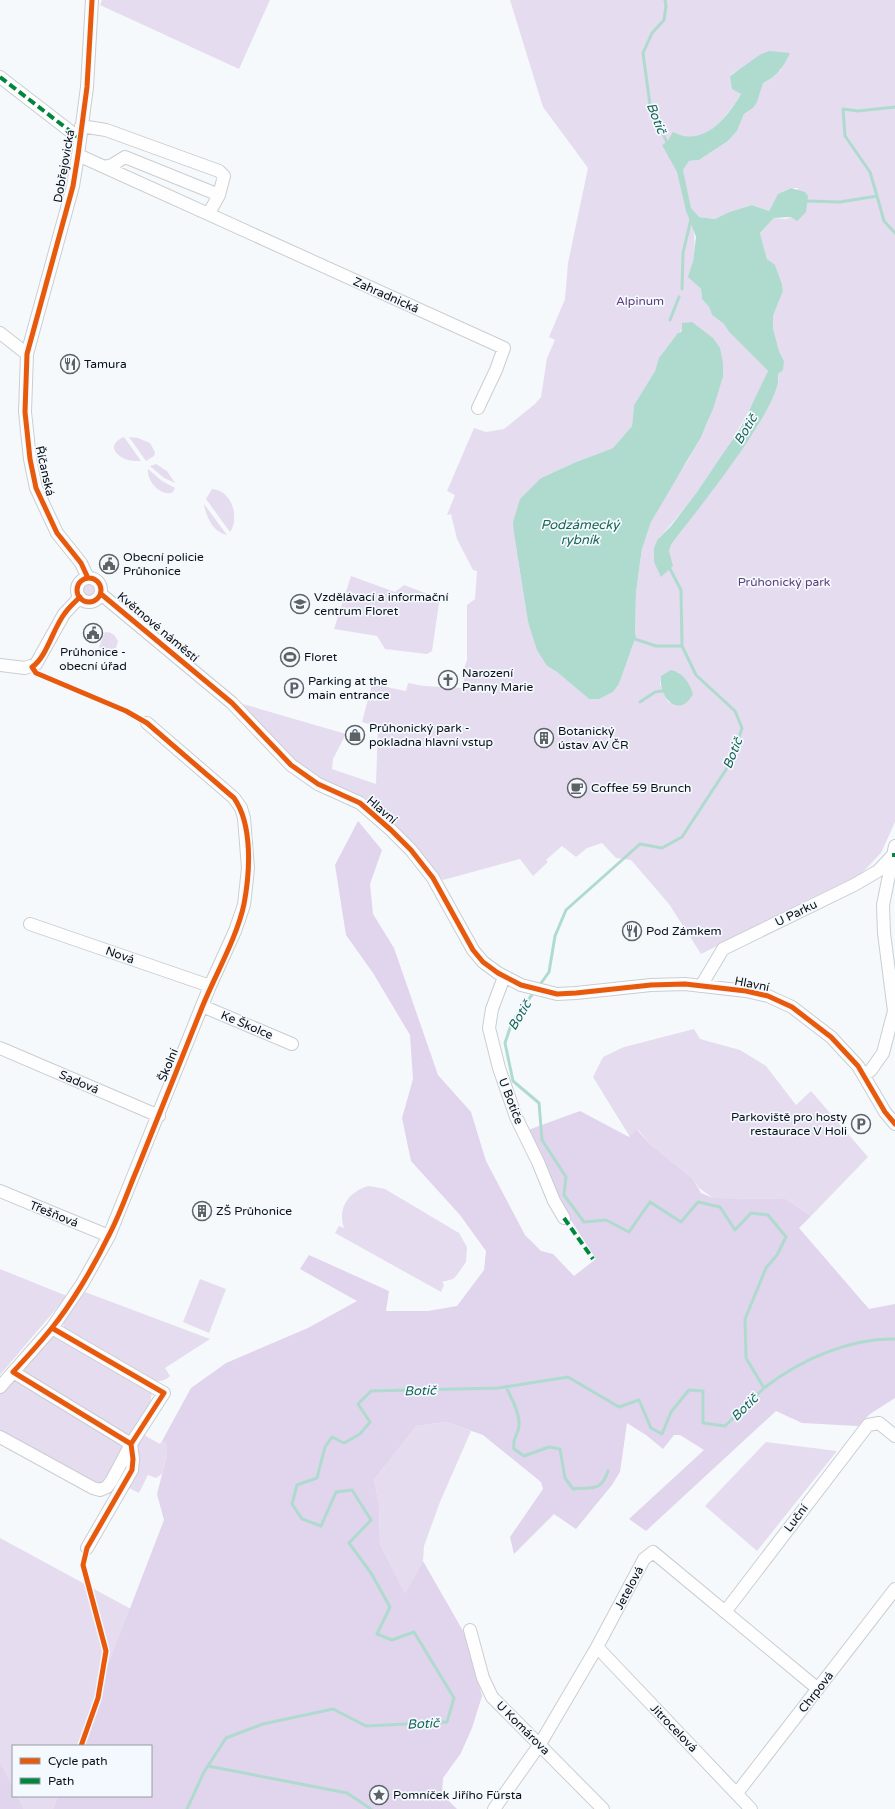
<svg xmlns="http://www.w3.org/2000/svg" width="895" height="1809" font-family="'Varela Round',sans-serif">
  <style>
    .green { fill: #e5dcef; fill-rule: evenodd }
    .forest { fill: #e1d4ed }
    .water { fill: #afdbcf }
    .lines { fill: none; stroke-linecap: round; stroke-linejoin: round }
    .stream { stroke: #afdbcf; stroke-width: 3 }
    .minor-casing { stroke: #c9ced1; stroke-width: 14 }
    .minor { stroke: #fefefe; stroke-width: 12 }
    .quiet { stroke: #00873e; stroke-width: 4; stroke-dasharray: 8 4; stroke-linecap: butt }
    .cycleway-casing { stroke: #f3f9fe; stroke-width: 8 }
    .cycleway { stroke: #e8590c; stroke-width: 5 }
    .labels { text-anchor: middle; stroke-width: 3.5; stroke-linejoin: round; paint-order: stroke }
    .street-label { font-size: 12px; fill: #0b1014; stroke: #f3f9fe }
    .park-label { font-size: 12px; fill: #603e76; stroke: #f3f9fe }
    .poi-label { font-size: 12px; fill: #0b1014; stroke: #f3f9fe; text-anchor: start }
    .water-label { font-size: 13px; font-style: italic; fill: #176554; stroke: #f3f9fe }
  </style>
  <rect width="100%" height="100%" fill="#f6f9fb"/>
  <path class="green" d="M102,0H270L239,69L100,5Z
    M510,0H895V822L881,853L861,874L803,902L701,954L669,904L631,860L616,858L602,843L587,848L576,857L562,846L546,860L548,862L533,876L520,859L443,880L410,841L390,820L364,797L325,782L291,759L243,704L346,734L333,759L332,769L376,784L378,727L362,722L372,684L406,691L408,683L424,686L463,688L464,679L461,677L467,660V605L475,599L477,571L473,570L457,539L451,514L447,515L455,495L447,491L474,428L486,432L504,429L535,404L541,397L547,358L555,340L549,337L565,299L568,263L588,168L543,107ZM740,69H782L768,81L763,82L753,108L744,114L737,131L728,141L699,160L689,161L683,170L663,145C676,136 687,140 699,136C718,129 731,110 741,94L730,75ZM791,188H798L791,217L786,219L774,218L760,233L767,259L775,266L782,284L783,291L773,316V328L779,351L784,361L778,374L779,379L758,426L726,471L671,545L669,551L658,539C701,493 743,429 768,371L729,332L724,324L712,315L709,307L702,299L701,289L689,277C694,259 697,242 692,223L699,217L715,219L729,212L752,205L769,211C773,202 780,191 791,188ZM682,329L723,363V377L707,424L688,460L665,496L651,522L642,549L636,593L635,639L619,684L613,692L599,699H589L557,672L547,666L528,622L514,534L541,478L576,462L613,448L632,426L634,405L655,371L660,358ZM678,672L690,686L669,703L660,684L661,676Z
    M124,437L141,461C136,461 130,461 125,459C112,453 109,443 124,437Z
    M129,437L138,438L150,443L155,452L154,456L146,461Z
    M156,464L167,471L175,483L164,478L150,466Z
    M148,469L162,481L175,488L173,492C162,498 146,481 148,469Z
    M212,489C232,490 240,518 230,532L206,499Z
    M204,504L227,535C213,532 206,517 204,504Z
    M351,576L395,592L404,585L433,596L439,603L432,651L427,654L385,649L377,636L334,629Z
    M83 590a6 6 0 1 1 12 0a6 6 0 1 1-12 0Z
    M105,632C112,632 115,635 118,641L116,648L110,652L104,651L99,647Z
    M694,1029L700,1039L740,1050L766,1066L796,1105L811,1091L868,1157L811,1216L786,1199L713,1198L699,1188L693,1179L651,1145L638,1130L630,1137L593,1077L603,1057L624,1047Z
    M369,1186L385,1189L459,1233L467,1247L466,1262L457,1275L453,1279L442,1282L444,1285L441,1292L335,1233L339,1226L344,1228C337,1208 349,1191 369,1186Z
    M0,1269L67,1296L0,1375Z
    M200,1279L226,1289L209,1333L183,1322Z
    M85,1292L210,1339L165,1368L170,1376C164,1382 157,1382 149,1380L65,1333L63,1323Z
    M53,1333L152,1392L149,1410L132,1434L125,1435L25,1377L22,1365Z
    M14,1376L124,1444C122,1454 112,1479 102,1483C99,1484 95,1484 92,1484L0,1432V1391Z
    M446,1422L471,1431L440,1502L424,1546L423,1561L405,1595L380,1544L379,1504L374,1480L416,1426Z
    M144,1435L160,1444L162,1441L167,1444V1455L162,1474L156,1478L148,1475L139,1493L125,1486L137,1444Z
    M766,1442L837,1451L757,1551L705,1506Z
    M0,1538L131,1609L77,1746H13V1787L0,1762Z
    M17,1796H58L53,1809H24Z"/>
  <path class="forest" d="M358,821L382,850L370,884L373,914L394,948L438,1075L471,1112L486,1161L525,1235L541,1251L553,1254L574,1276L596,1259L561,1205L549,1171L528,1130L580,1111L629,1137L637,1130L651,1145L693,1179L701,1193L713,1198L786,1199L811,1216L799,1228L869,1309L895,1304V1398L870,1414L858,1426L802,1423L776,1411L646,1531L629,1519L704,1450L680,1435H674L663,1449L646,1435L627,1423L620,1472L612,1485L576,1529L554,1514L514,1554L510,1537L543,1489L541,1482L483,1435L446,1422L416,1426L374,1480L379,1504L380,1544L405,1594L423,1561L467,1638L482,1696L472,1728L461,1753L443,1778L442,1794L457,1809H53L58,1796H151V1746H77L164,1520L157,1494L167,1455V1444L162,1441L191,1388L226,1363L308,1328L357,1301L300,1269L309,1255L389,1291L386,1311H428L457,1306L484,1270L486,1251L460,1215L411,1161L402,1118L413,1079L410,1035L373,973L346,935L335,865Z
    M0,1762L13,1787V1796H17L24,1809H0Z"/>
  <path class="water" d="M769,51L790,53C784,66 777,77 763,83L757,102L753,108L744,114L737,131L728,141L699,160L689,161L683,170L691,208L699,217L715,219L729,212L752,205L769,211L778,194L791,188L805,192L808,196L806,212L797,221L791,217L774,218L760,233L767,259L775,265L782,284L783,291L773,316V328L779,351L784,361L783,370L778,374C785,404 691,517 671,545L669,551L673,566L661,577L654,562V548L658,539L671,526L697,492L741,427L768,371L729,332L724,324L712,315L709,307L702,299L701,289L688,277L693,261L696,237L686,211L677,172L662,145L667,142L673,132C703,148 727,118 741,94L732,89L730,76L761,54Z
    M692,322L713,338L720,348L723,363V377L713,409L701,437L651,522L642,549L640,563L636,593L635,639L619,684L613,692L599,699H589L557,672L547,666L537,650L528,622L514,534L513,522L520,499L541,478L576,462L613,448L632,426L634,405L655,371L659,358L678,333L681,332L682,329V323Z
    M671,670C683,672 690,684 693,694C679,720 658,697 661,676Z"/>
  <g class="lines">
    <path class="stream" d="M665,0L666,6L664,20L652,33L643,53L650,105L668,145
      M877,196L884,221L895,233
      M804,202L808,201L840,202L877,196L870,172L845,136L843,109L858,111L895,107
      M682,289L683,253L691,219
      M670,320L679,297
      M634,635L635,639L656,646H682
      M640,702L655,692L662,691
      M539,986L549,972L555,936L566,910L640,844L662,848L682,837L731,762L742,728L735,711L696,675L682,646L681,590L668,565
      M506,1387C511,1397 520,1413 519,1425C519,1435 512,1436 514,1449L524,1456L549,1447L560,1449L565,1478L573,1489C593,1487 601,1492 608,1471
      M764,1388C800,1360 849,1338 895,1339
      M208,1766L347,1793L371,1809
      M187,1809L204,1772L226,1738L263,1724L333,1709L366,1726L447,1722L454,1698L414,1632L392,1640L377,1634L390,1607L371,1573L349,1543L371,1520L352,1490L336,1492L321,1526L302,1519L292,1504L297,1485L317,1478L325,1447L332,1437L344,1443L360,1434L370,1422L358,1404L371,1391L498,1388L568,1377L619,1407L639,1400L651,1428L662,1434L671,1412L689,1390L703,1391V1423L725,1426L764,1388L746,1358L745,1319L766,1268L777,1255L786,1237L768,1215L751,1213L735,1230L720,1207L698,1202L681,1222L650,1202L629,1232L606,1220L584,1222L564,1195L566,1177L542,1140L539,1103L513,1081L505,1043L512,1022L534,992"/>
    <defs>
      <path id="minor" d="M0,77L79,138
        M81,126L106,130L219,171L224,176L219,195L209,213
        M78,155L504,348L496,370L478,408
        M105,167L112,165L125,157L219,195
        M0,333L27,354
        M88,578L81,563L57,533L36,488L30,459L25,412L27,354L73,186L78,155L87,87L92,0
        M77 590a12 12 0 1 1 24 0a12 12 0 1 1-24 0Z
        M101,594L232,703L291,765L318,784L360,803L391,830L411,850L433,878L473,950L483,962L498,973L521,985L557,994L576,993L651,985L685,984L746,991L768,996L792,1007L831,1037L858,1066L885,1112L895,1124
        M0,665L25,668L36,664L64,614L80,597
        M30,924L210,986
        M504,977L492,1009L489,1028L499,1068L516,1117L538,1162L554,1201L564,1218
        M701,986L723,949L854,885L878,871L892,856
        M202,1006L292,1044
        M0,1048L159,1116
        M864,1075L871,1070L883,1053L894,1011L884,933L883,905L895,846
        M0,1191L109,1236
        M13,1372L131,1444
        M0,1387L52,1328L82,1284L109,1236L210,986L235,931L244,905L248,868L244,818L241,808L234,798L147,723
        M0,1437L93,1488L100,1490L107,1487L112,1480L131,1444L164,1393L52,1328
        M87,1548L132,1470L133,1459L131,1444
        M725,1612L868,1425L879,1423L895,1436
        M470,1630L483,1678L492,1697L603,1809
        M597,1647L751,1809
        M737,1793L895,1589
        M494,1809L540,1744L597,1647L644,1559L653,1552L818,1689"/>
    </defs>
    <use href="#minor" class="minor-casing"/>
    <use href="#minor" class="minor"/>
    <path class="quiet" d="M0,77L79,138
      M892,855H895
      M564,1218L593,1259"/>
    <defs>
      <path id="cycleway" d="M88,578L81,563L57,533L36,488L30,459L25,412L27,354L73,186L78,155L87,87L92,0
        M77 590a12 12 0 1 1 24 0a12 12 0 1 1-24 0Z
        M101,594L232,703L291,765L318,784L360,803L391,830L411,850L433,878L473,950L483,962L498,973L521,985L557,994L576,993L651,985L685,984L746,991L768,996L792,1007L831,1037L858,1066L885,1112L895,1124
        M80,597C75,602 69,607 65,613C53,628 47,657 32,667L36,673L126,711L147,723L234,798C253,825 250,873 244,904C237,938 214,977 201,1010C180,1062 159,1115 138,1167C128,1190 120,1215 108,1237C94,1266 71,1305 51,1329C39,1344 26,1358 13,1372L131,1444
        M52,1328L164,1393L131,1444
        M81,1746L98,1698L106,1651L83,1565L87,1548L132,1470L133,1459L131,1444"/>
    </defs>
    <use href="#cycleway" class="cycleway-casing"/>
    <use href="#cycleway" class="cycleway"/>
  </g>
  <defs>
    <symbol id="restaurant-ring" viewBox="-11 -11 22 22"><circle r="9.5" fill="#f3f9fe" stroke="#5d6265" stroke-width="1.5"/><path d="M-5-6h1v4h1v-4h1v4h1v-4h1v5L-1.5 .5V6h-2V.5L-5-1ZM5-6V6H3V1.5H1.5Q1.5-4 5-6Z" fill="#5d6265"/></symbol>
    <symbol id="civic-ring" viewBox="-11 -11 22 22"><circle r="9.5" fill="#f3f9fe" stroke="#5d6265" stroke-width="1.5"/><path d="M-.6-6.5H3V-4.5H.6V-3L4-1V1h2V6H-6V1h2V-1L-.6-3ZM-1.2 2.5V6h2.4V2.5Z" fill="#5d6265"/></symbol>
    <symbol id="school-ring" viewBox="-11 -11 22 22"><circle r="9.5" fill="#f3f9fe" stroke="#5d6265" stroke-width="1.5"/><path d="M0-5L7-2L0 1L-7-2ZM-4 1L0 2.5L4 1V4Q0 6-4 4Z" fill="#5d6265"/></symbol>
    <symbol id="stadium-ring" viewBox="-11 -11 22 22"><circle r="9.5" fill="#f3f9fe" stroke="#5d6265" stroke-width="1.5"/><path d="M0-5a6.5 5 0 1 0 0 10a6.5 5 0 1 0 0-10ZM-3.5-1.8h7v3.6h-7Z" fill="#5d6265"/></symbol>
    <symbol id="church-ring" viewBox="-11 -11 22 22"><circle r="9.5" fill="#f3f9fe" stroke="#5d6265" stroke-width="1.5"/><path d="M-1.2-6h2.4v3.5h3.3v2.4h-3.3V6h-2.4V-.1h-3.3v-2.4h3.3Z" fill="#5d6265"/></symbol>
    <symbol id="parking-ring" viewBox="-11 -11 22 22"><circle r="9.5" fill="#f3f9fe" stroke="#5d6265" stroke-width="1.5"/><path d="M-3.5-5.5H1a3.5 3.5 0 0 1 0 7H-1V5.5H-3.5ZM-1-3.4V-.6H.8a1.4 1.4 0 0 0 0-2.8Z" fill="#5d6265"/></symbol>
    <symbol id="shop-ring" viewBox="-11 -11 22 22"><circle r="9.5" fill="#f3f9fe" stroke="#5d6265" stroke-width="1.5"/><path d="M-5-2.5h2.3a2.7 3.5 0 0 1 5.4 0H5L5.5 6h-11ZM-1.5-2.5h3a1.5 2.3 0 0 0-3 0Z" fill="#5d6265"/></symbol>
    <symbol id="building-ring" viewBox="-11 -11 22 22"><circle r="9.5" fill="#f3f9fe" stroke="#5d6265" stroke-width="1.5"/><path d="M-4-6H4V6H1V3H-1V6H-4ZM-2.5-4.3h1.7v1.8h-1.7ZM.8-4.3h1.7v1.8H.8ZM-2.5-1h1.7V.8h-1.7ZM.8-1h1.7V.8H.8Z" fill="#5d6265"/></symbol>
    <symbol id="cafe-ring" viewBox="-11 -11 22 22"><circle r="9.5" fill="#f3f9fe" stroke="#5d6265" stroke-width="1.5"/><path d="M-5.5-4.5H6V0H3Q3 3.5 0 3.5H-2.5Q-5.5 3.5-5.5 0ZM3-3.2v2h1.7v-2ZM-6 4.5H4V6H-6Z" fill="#5d6265"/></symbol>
    <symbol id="sight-ring" viewBox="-11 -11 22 22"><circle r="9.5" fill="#f3f9fe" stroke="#5d6265" stroke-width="1.5"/><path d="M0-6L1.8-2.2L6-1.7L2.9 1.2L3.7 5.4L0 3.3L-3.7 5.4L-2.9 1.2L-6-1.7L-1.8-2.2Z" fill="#5d6265"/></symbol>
  </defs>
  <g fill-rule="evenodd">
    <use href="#restaurant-ring" x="59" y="353" width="22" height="22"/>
    <use href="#civic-ring" x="98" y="553" width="22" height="22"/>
    <use href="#school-ring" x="289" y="593" width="22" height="22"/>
    <use href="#civic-ring" x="82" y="622" width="22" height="22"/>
    <use href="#stadium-ring" x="279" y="646" width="22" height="22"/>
    <use href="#church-ring" x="437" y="669" width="22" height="22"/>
    <use href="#parking-ring" x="283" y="677" width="22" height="22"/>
    <use href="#shop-ring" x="344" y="724" width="22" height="22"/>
    <use href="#building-ring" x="533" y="727" width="22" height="22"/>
    <use href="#cafe-ring" x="566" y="777" width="22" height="22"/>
    <use href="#restaurant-ring" x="621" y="920" width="22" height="22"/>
    <use href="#parking-ring" x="850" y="1113" width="22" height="22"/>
    <use href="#building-ring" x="191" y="1200" width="22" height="22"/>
    <use href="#sight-ring" x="368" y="1784" width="22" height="22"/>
  </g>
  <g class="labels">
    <g class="street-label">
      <text transform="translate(64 166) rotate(-80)" y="4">Dobřejovická</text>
      <text transform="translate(386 295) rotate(24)" y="4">Zahradnická</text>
      <text transform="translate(45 471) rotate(77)" y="4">Říčanská</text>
      <text transform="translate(158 627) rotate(40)" y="4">Květnové náměstí</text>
      <text transform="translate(382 810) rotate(41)" y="4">Hlavní</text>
      <text transform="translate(796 913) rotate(-26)" y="4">U Parku</text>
      <text transform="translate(120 955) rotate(19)" y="4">Nová</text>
      <text transform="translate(752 984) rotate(11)" y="4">Hlavní</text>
      <text transform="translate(247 1025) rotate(23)" y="4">Ke Školce</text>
      <text transform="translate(168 1065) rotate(-68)" y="4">Školní</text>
      <text transform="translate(79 1082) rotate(23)" y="4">Sadová</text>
      <text transform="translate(511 1101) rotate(69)" y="4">U Botiče</text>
      <text transform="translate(54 1214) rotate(22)" y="4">Třešňová</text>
      <text transform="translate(796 1518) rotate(-53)" y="4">Luční</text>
      <text transform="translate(629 1588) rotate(-62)" y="4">Jetelová</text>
      <text transform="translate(816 1692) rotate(-52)" y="4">Chrpová</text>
      <text transform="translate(523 1728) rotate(45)" y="4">U Komárova</text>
      <text transform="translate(674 1728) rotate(46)" y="4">Jitrocelová</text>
    </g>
    <g class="park-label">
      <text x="640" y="305">Alpinum</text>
      <text x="784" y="586">Průhonický park</text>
    </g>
    <g class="poi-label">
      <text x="84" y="368">Tamura</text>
      <text x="123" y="561">Obecní policie<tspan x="123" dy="14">Průhonice</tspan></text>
      <text x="314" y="601">Vzdělávací a informační<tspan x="314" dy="14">centrum Floret</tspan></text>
      <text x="93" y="656" text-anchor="middle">Průhonice -<tspan x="93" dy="14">obecní úřad</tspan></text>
      <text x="304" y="661">Floret</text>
      <text x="462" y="677">Narození<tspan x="462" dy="14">Panny Marie</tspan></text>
      <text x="308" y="685">Parking at the<tspan x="308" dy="14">main entrance</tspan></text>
      <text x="369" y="732">Průhonický park -<tspan x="369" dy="14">pokladna hlavní vstup</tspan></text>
      <text x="558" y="735">Botanický<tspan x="558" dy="14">ústav AV ČR</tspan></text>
      <text x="591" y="792">Coffee 59 Brunch</text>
      <text x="646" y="935">Pod Zámkem</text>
      <text x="847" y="1121" text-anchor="end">Parkoviště pro hosty<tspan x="847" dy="14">restaurace V Holi</tspan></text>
      <text x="216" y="1215">ZŠ Průhonice</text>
      <text x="393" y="1799">Pomníček Jiřího Fürsta</text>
    </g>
    <g class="water-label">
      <text transform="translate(657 118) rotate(68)" y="5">Botič</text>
      <text transform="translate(745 429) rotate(-59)" y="5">Botič</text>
      <text x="580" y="529">Podzámecký<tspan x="580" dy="15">rybník</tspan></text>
      <text transform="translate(732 753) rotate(-68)" y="5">Botič</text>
      <text transform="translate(519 1015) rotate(-59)" y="5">Botič</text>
      <text transform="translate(420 1390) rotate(-2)" y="5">Botič</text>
      <text transform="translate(744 1407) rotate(-45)" y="5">Botič</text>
      <text transform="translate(423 1723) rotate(-3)" y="5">Botič</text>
    </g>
  </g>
  <rect x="12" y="1745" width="140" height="52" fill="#f3f9fe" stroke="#969ca0"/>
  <rect x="20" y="1758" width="20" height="6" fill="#e8590c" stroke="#969ca0"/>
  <text x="48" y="1765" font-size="12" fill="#0b1014">Cycle path</text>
  <rect x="20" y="1778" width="20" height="6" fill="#00873e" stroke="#969ca0"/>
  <text x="48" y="1785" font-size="12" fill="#0b1014">Path</text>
</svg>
